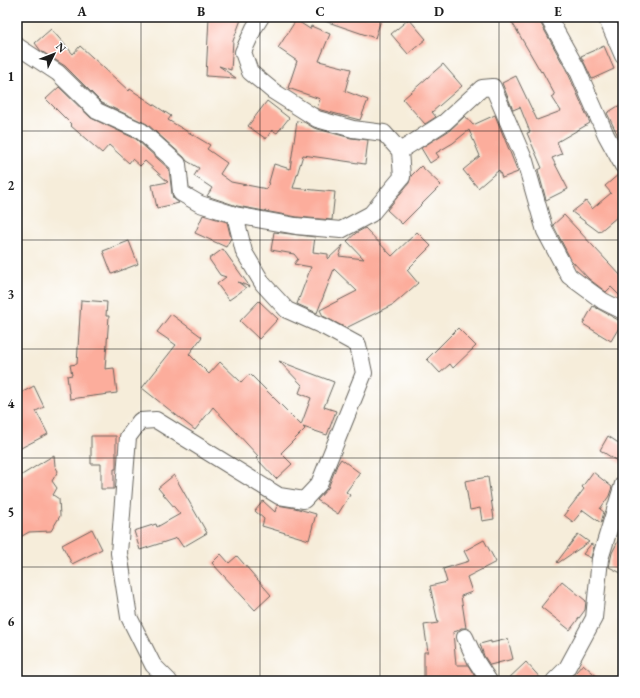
<svg xmlns="http://www.w3.org/2000/svg" width="640" height="698" font-family="'EB Garamond',serif">
  <style>
    .building { fill: #fcad9c }
    .lines { fill: none; stroke-linecap: round; stroke-linejoin: round }
    .minor-casing { stroke: #68655e; stroke-width: 18 }
    .minor { stroke: #fff; stroke-width: 16 }
    .grid { fill: none; stroke: #1c1c1c; stroke-width: 1; stroke-opacity: 0.55 }
    .neatline { fill: none; stroke: #1c1c1c; stroke-width: 1.5 }
    .grid-label { font-size: 13px; text-anchor: middle; font-weight: bold; fill: #1c1c1c }
  </style>
  <rect width="100%" height="100%" fill="#fff"/>
  <filter id="ink" filterUnits="userSpaceOnUse"><feTurbulence type="fractalNoise" baseFrequency=".025" numOctaves="2"/><feDisplacementMap in="SourceGraphic" scale="8" xChannelSelector="R" yChannelSelector="G"/><feConvolveMatrix kernelMatrix="1 2 1 2 8 2 1 2 1" color-interpolation-filters="sRGB"/></filter>
  <filter id="wash" filterUnits="userSpaceOnUse"><feTurbulence type="fractalNoise" baseFrequency=".012" numOctaves="4" result="noise"/><feDisplacementMap in="SourceGraphic" scale="16" xChannelSelector="R" yChannelSelector="G"/><feGaussianBlur stdDeviation="0.9" result="paint"/><feColorMatrix in="noise" values="0 0 0 0 0 0 0 0 0 0 0 0 0 0 0 0 0 1.4 0 .05"/><feComposite in="paint" operator="in"/></filter>
  <g filter="url(#wash)">
    <rect width="100%" height="100%" fill="#f6edda"/>
    <g id="blocks">
      <path class="building" d="M209,17H242L233,41L231,70L219,66L236,78L206,76Z
        M319,17H382L375,38L319,19Z
        M509,17H539L540,22L568,73L590,123L557,142L562,154L552,158L568,189L546,200L538,170L542,168L527,133L530,132L520,107L513,110L502,83L516,76L537,120L561,111L552,97L555,95L542,71L541,72Z
        M409,19L426,39L408,54L391,34Z
        M296,20L310,29L311,26L330,34L319,61L351,69L345,91L368,100L360,120L321,110L317,108L320,99L288,88L297,61L278,48Z
        M51,29L73,54L80,46L129,91L130,89L171,116L168,120L210,145L207,149L227,163L220,174L231,182L267,189L274,164L290,169L297,121L304,122L314,128L351,138L368,140L365,164L303,155L293,188L335,192L332,220L297,217L237,206L207,196L212,188L194,176L199,168L187,161L184,157L147,124L102,103L65,66L41,51L35,43Z
        M604,46L614,69L592,79L581,56Z
        M443,64L462,86L432,112L436,117L425,124L403,99Z
        M59,87L91,118L136,139L169,169L172,194L173,198L179,203L157,208L152,185L168,182L145,161L140,166L132,159L129,163L109,145L102,153L71,126L72,125L46,99Z
        M267,101L289,118L277,133L272,130L266,139L248,126Z
        M623,103V146L607,113Z
        M495,115L518,172L502,178L499,170L478,188L463,170L480,156L469,130L453,143L436,153L439,157L430,163L421,148L450,130L465,116L473,125Z
        M421,166L441,185L402,224L387,210L409,183L411,176Z
        M619,174L623,175V212L599,232L572,212L586,201L592,209L611,193L605,186Z
        M203,215L227,222L231,238L226,247L195,233Z
        M564,215L623,278V299L611,287L606,292L589,279L571,260L553,225Z
        M365,228L392,256L417,232L431,246L407,270L418,283L394,304L346,328L323,316L320,310L357,291L334,269L317,313L297,304L311,267L294,264L298,259L294,254L271,250L274,232L315,237L313,252L328,254V259L343,245L339,256L364,259L347,241L356,233Z
        M129,241L138,264L112,274L103,251Z
        M223,249L250,287L238,282L246,288L229,300L217,284L226,277L220,275L209,259Z
        M81,300L107,302L106,316H109L105,369L114,368L117,393L70,399L67,376L72,375L70,365L77,364Z
        M259,301L278,319L259,339L240,321Z
        M593,306L620,321V326L611,341L583,324Z
        M171,314L202,337L189,354L209,374L220,362L241,382L250,374L301,425L311,398L299,393L302,385L279,361L334,382L324,407L336,411L327,435L303,427L305,429L281,453L292,464L276,479L256,458L258,456L213,407L195,430L142,388L176,345L157,332Z
        M458,328L476,346L453,368L450,364L440,373L427,359Z
        M34,386L44,407L36,411L48,434L17,450V395Z
        M91,436H116V469H114V489H101V464H91Z
        M608,436L623,446V465L600,450Z
        M54,455L55,466L58,471L52,481L57,488L53,495L59,499L60,516L51,531L29,532L17,539V478Z
        M341,459L360,473L346,492L350,495L338,514L317,500L328,488L337,465Z
        M593,472L612,487L609,496L600,509L604,512L601,523L583,510L573,522L564,515L584,489L582,487Z
        M174,475L207,533L183,547L177,538L140,550L134,531L156,524L157,527L180,514L158,488Z
        M488,477L494,519L482,521L480,508L470,510L465,481Z
        M263,501L275,512L277,505L295,508L316,514L309,540L262,526L264,519L255,511Z
        M92,529L102,549L72,564L62,545Z
        M623,531V574L609,567L612,553Z
        M578,534L589,542L558,563L557,562Z
        M484,540L496,562L467,577L472,592L461,596L466,628H461L457,631L453,632L456,665H468L474,675V681H424V652H428L424,625L438,623L430,586L447,582L443,569L469,561L464,551Z
        M591,544L594,546L591,558L583,554Z
        M221,554L229,563L237,556L271,595L255,610L212,563Z
        M562,581L586,601L585,610L570,630L541,607Z
        M508,639L513,659L490,665L484,656L480,644L491,641V643Z
        M526,662L543,681H506Z
        M583,664L602,681H568Z"/>
    </g>
  </g>
  <g filter="url(#ink)">
    <use href="#blocks" fill-opacity="0" stroke="#68655e" stroke-width="1"/>
    <g class="lines">
      <defs>
        <path id="minor" d="M548,17L577,69L606,135L623,166
          M606,17L623,56
          M17,46L58,73L97,111L141,131L178,164L181,193L200,204L235,215L296,226L341,230L371,214L402,177L400,151L384,133L353,129L317,119L273,91L250,72L243,52L254,28L261,17
          M400,151L445,122L482,88L493,87L525,161L545,231L569,276L603,301L623,311
          M465,637L476,661L489,681
          M169,681L153,665L129,617L119,553L128,437L140,421L156,420L279,496L304,500L319,484L364,373L358,345L325,327L287,310L263,284L244,252L235,215
          M554,681L567,668L594,618L600,559L623,484"/>
      </defs>
      <use href="#minor" class="minor-casing"/>
      <use href="#minor" class="minor"/>
    </g>
  </g>
  <path class="grid" d="M141,17V681M260,17V681M380,17V681M499,17V681M17,131H623M17,240H623M17,349H623M17,458H623M17,567H623"/>
  <rect width="640" height="698" fill="none" stroke="#fff" stroke-width="44"/>
  <g transform="translate(54 54) rotate(47)" stroke="#ffffff" stroke-width="3" paint-order="stroke">
  <path d="M0-3L7 15L0 10L-7 15Z" fill="#1c1c1c"/>
  <text y="-6" font-size="11" font-weight="bold" text-anchor="middle" fill="#1c1c1c">N</text>
  </g>
  <rect x="22" y="22" width="596" height="654" class="neatline"/>
  <g class="grid-label">
    <text x="82" y="16">A</text>
    <text x="201" y="16">B</text>
    <text x="320" y="16">C</text>
    <text x="439" y="16">D</text>
    <text x="558" y="16">E</text>
    <text x="11" y="81">1</text>
    <text x="11" y="190">2</text>
    <text x="11" y="299">3</text>
    <text x="11" y="408">4</text>
    <text x="11" y="517">5</text>
    <text x="11" y="626">6</text>
  </g>
</svg>
